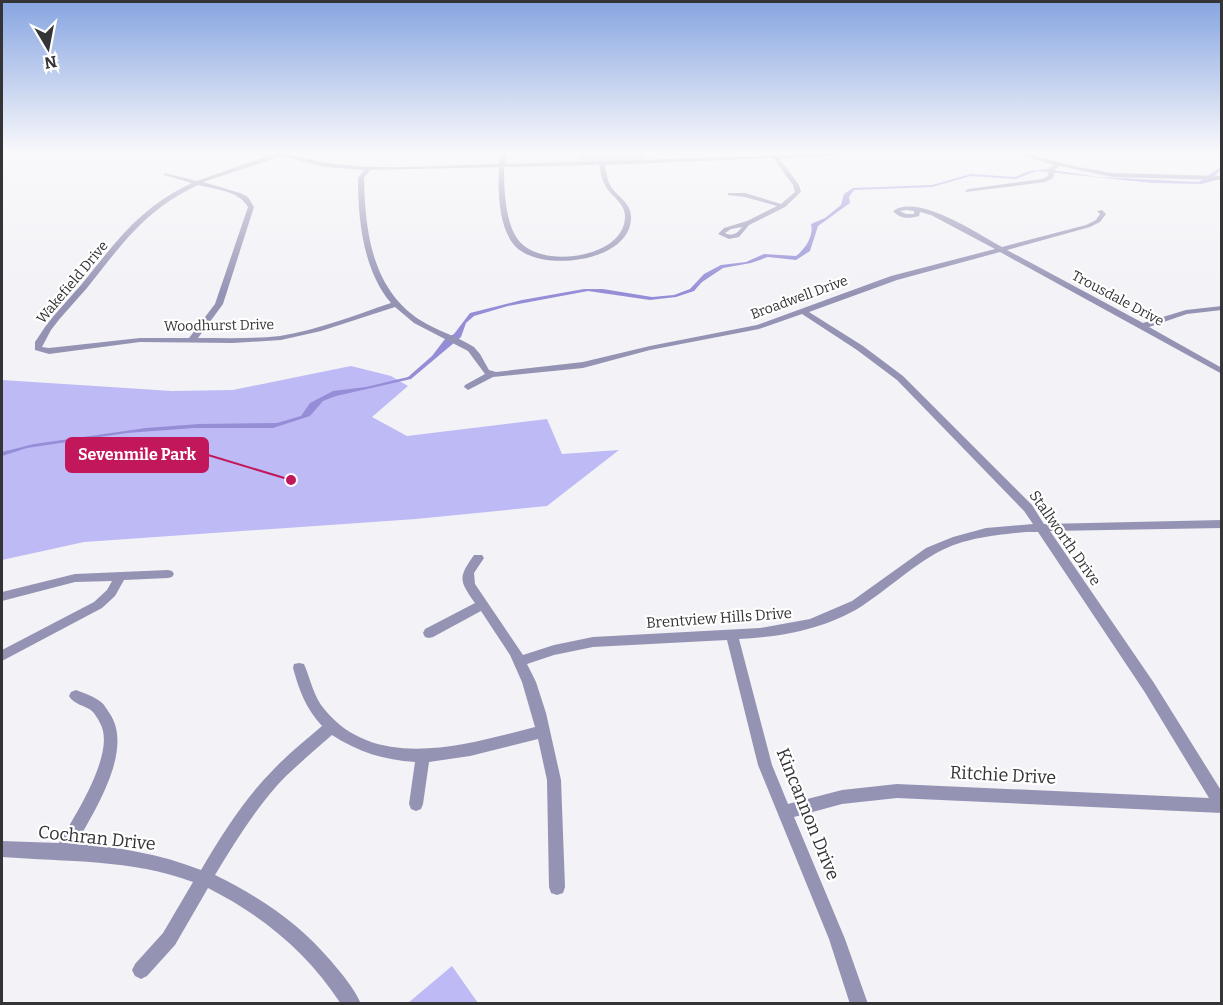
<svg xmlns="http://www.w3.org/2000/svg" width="1223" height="1005" font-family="Bitter,serif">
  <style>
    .built { fill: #e6e6f3 }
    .green { fill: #bebaf5 }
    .water { fill: #958ed7 }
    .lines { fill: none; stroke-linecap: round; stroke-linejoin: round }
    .minor { fill: #9593b4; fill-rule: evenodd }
    .labels { text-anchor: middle; stroke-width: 4.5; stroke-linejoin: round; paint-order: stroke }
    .far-street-label { font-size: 14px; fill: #343436; stroke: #fff }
    .street-label { font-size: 15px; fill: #343436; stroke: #fff }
    .near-street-label { font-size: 18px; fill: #343436; stroke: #fff }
    .leader { fill: none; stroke: #c2185b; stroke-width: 2 }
    .callout-dot { fill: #c2185b; stroke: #fff; stroke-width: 2 }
    .callout { fill: #c2185b; stroke: #c2185b; stroke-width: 2 }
    .callout-label { font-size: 16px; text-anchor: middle; font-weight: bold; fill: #fff }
  </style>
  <rect width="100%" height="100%" fill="#f2f2f7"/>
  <path class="built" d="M503,153H578L583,163L501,166Z"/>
  <path class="green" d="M578,153H647L642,163H583Z
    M351,366L391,376L408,386L372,417L407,436L547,419L562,454L619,450L547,506L416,519L84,542L2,560V380L172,391L233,390Z
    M452,966L478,1003H408Z"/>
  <path class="water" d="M1221,167V170L1215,175L1216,180L1202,184L1153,183L1037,171L1016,179L971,176L932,187L854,190L849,197L850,203L818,226L810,251L796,260L768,257L751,263L723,268L702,282L694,291L676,297L650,300L588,291L508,306L474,316L466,323L461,337L411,379L336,396L323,401L310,416L273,428H194L127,433L27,448L2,456V452L34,444L146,428L199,424L277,423L301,416L310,403L333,391L366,387L408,377L432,356L445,339L454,334L470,313L522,300L584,289H603L652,297L674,295L690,289L704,274L721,265L746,262L764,254L796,256C806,248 814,235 811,224L825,218L841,205L844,194L853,188L932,185L971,174L1015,177L1029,171L1046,169L1098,177L1199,182Z"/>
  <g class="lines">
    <path class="minor" d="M276,153H289L288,154C356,175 429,165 499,164L500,153H506L505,164L856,153L853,155L779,158L799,185L801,192L785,207L749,225L739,237L729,239L718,234L724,228L747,221L777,206L745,197L728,195V193H745L781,204L795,192L793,185L773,158L605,165C606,171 607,177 609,183C615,196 631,201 631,217C632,262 542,273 516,247C498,228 498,192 499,167L370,170L364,178C365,231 372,289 420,320C437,331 457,336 474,347L480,354L489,370L496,372L583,362L650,346L757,325L891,276L995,249L931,215L920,212L919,216C909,219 900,219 893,211C918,193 978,234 1002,247L1086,225L1096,220L1100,214L1097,211L1102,210L1106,214L1100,222L1090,227L1007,250L1143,323L1186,310L1222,306V310L1187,314L1149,327L1222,368V374L1000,252L897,280L809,312L863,346L903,376L1032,505L1044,524L1222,520V528L1050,531L1154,683L1222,792V813L897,798L842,804L794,817L845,939L868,1004H850L829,939L758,765L727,640L593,647L554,655L527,664L536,682L546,713L561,780L565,887L563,893L557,895L551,893L549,887L547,780L538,739L470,756L429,762L423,804L421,809L416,811L411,809L409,804L415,762C384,760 358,752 332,735C317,748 301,762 286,776C259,803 235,842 215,875C260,897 299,923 331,961C342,974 354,988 361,1004H341C307,952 263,916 208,888L175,945L147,976L141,979L135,976L132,970L135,964L163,933L193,882C131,859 67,862 2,857V841L59,843C74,817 117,752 100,723C98,719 95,714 92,711C85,705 74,705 69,696L71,692L76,690C84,693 95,697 101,702C105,705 107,710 110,714C134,750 94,812 76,844C119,847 160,854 201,870C222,834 245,798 274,769C289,753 306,740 322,726C306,709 299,690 293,668L294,664L299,663L304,664C311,680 313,696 325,710C377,773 468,744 535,727L522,682L510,655L481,611L433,637L429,638L425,637L423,633L425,629L475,603C459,580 458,578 474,555H482L484,558L474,573L475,584L523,655L554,645L593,637L760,628L810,619L852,601L926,548L953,537L986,528L1033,524L1024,511L897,380L857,350L802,314L759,329L650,350L583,368L493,377L468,390L464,387L465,385L485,374L468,351L414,323L395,307L321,331L281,340L233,343L140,342L49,354L35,350V342L45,327C56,312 69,299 81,285C116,242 140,207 192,183L164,175V173L197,181ZM282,156L325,167L364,170L358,178C358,220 363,270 391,303C355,315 318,330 280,336C253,339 225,338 198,338L223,304L254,207L248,197L240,193L203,182ZM599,165C601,171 601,178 604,183C609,196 626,202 625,218C623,258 544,268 521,243C505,227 504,189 504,167ZM198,185C215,189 239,191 248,207L215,304L189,338H140L49,348L42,347L51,330C62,315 75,302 87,288C122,244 145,210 198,185ZM906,210L914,211V214H906L900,211ZM742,227C738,233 732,237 725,233L731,229ZM1026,532H1038L1144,691L1209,798L897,784L842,790L788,804L772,765L739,639C781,637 826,629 862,606C886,590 908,570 933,555C961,538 995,535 1026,532Z
      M1013,153H1022L1078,167L1112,173L1222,176V180L1112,177L1060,166L1055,169L1053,178L1045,182L966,192L965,191L968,189L1042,179L1048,176L1049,168L1054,165Z
      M168,570L172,571L174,574L172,577L168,578L124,580L115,596L102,608L2,661V650L94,602L107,590L112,581L75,582L2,601V592L75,574Z"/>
  </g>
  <linearGradient id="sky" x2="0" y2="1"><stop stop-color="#87a5e1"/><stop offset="0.52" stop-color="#f9f9fb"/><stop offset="1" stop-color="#f9f9fb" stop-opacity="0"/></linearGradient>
  <rect width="1223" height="293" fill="url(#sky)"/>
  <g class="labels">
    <g class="far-street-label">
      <text transform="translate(72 282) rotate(-50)" y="5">Wakefield Drive</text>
      <text transform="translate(799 297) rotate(-20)" y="5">Broadwell Drive</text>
      <text transform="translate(1118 298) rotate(28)" y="5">Trousdale Drive</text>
      <text transform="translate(219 325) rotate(-1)" y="5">Woodhurst Drive</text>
    </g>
    <g class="street-label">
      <text transform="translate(1065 538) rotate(55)" y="5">Stallworth Drive</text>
      <text transform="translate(719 618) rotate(-4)" y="5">Brentview Hills Drive</text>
    </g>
    <g class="near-street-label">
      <text transform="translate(1003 775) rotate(3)" y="6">Ritchie Drive</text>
      <text transform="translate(808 814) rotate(68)" y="6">Kincannon Drive</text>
      <text transform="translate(97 838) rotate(6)" y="6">Cochran Drive</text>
    </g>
  </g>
  <path class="leader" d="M291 480L208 455"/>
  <circle class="callout-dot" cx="291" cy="480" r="6"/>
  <rect class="callout" x="66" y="438" width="142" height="34" rx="6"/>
  <g class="callout-label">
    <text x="137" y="460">Sevenmile Park</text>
  </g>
  <rect width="1223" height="1005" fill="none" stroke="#343436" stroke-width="6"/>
  <g transform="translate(48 48) rotate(170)" stroke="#ffffff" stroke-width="4.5" paint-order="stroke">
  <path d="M0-4.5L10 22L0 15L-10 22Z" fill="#343436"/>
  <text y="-9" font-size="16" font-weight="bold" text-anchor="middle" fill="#343436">N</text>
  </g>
</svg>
